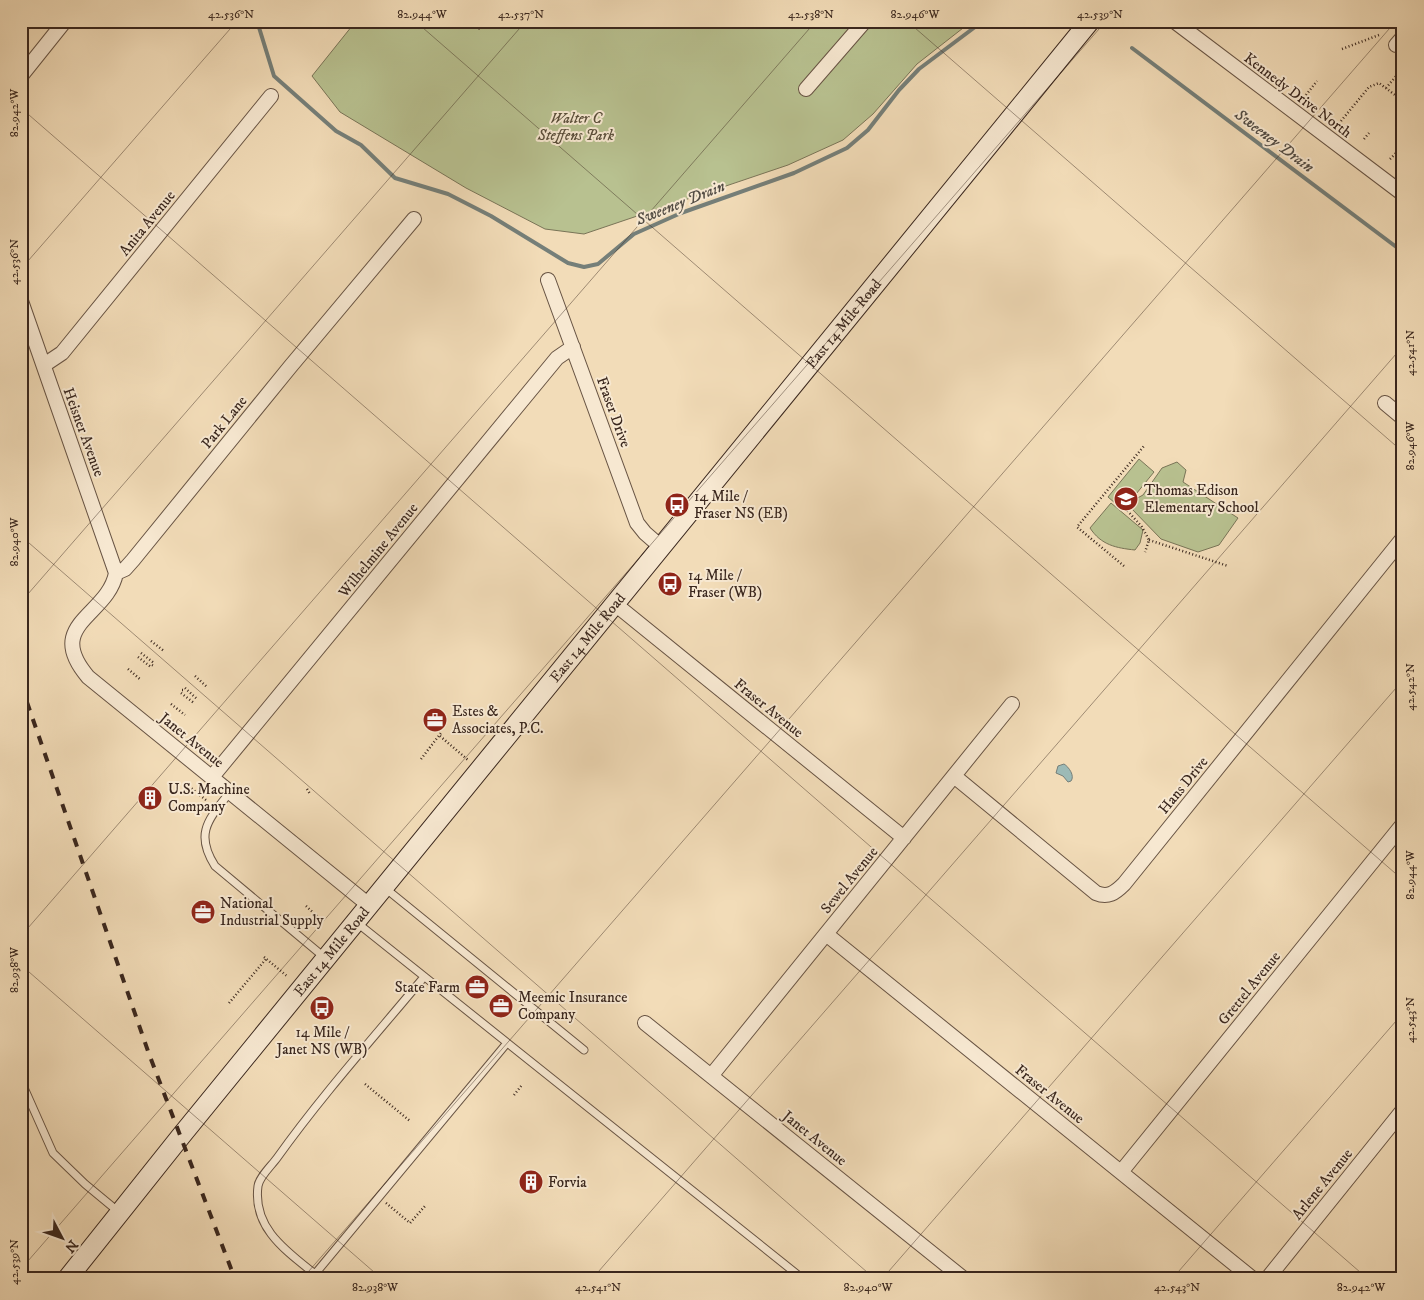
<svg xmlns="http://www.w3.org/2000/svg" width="1424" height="1300" font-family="'IM FELL DW Pica',serif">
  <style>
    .green { fill: #b8c190; stroke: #797457 }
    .water { fill: #9cbab6; stroke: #757f79 }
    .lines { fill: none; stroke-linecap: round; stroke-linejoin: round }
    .stream { stroke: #757f79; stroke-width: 4 }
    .service-casing { stroke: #685444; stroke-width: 9 }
    .minor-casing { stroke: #685444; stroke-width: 16 }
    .secondary-casing { stroke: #3a271e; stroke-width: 21 }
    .path { stroke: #3a271e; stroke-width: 2.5; stroke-dasharray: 1 2.5; stroke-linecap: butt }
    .service { stroke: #f7e8d1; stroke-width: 7 }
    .minor { stroke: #f7e8d1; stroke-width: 14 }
    .secondary { stroke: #f7e8d1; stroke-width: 19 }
    .rail { stroke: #3a271e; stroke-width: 4; stroke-dasharray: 9 9; stroke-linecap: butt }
    .ticks { fill: none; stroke: #3a271e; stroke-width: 1; stroke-opacity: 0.45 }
    .labels { text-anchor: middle; stroke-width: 4; stroke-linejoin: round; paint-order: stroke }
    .street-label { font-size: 15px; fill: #3a271e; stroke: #f7e8d1 }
    .park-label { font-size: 15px; font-style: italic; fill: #5a4e3a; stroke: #f7e8d1 }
    .poi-label { font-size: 15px; fill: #3a271e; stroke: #f7e8d1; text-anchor: start }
    .water-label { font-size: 16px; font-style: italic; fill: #524c44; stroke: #f7e8d1 }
    .neatline { fill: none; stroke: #3a271e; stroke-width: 2 }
    .ticks-label { font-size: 12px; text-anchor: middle; fill: #3a271e }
  </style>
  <rect width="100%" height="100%" fill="#f2dcb8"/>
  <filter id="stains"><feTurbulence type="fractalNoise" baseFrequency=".004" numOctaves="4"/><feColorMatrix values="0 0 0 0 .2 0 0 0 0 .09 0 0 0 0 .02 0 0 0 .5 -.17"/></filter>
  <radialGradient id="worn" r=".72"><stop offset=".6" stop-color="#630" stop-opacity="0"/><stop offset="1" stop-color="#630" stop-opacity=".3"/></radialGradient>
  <path class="green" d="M356,21H473L479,30L487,21H972L917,64L873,114L843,140L788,165L584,234L545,229L466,188L340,112L312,76Z
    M1139,459L1154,472L1123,510L1108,497Z
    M1177,462L1186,470L1183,482L1238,518L1219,545L1198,552L1161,539L1131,508L1132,501L1143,495L1162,468Z
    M1111,503L1143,530L1140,543L1135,550C1116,548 1101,545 1090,528Z"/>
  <path class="water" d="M1064,764C1069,767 1075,776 1071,781L1068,782L1063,776L1056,773L1058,766Z"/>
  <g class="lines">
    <path class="stream" d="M257,21L274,76L336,131L361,145L395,178L448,194L491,216L568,263L584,267L598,264L634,234L681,213L794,173L847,148L868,130L899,90L919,69L983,21
      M1132,48L1403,252"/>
    <defs>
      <path id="service" d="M230,792C209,819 194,833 215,866L324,957
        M385,888L584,1050
        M356,922L803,1279
        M21,1081L53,1153L85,1184L120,1213
        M315,1274L507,1043
        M321,1279C291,1254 252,1231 258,1186C259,1177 272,1165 277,1158C322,1095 375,1036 424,977"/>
      <path id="minor" d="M1174,21L1403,194
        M1396,45L1403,37
        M21,76L65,21
        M806,89L865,21
        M548,280L637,523L645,533L661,547
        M21,301L116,573
        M44,365L62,353L271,96
        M1385,403L1403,418
        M615,604L904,838
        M954,776L1096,893C1108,898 1115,893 1124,884L1403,538
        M212,777L557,358L573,347
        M370,906L88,677C43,624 108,616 116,573L125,569L133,560L290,367L414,219
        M826,934L1253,1279
        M645,1023L964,1279
        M711,1076L1012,704
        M1121,1172L1403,824
        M1267,1279L1403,1110"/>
      <g id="secondary">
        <path id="s1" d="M67,1279L181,1136L1090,21"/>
      </g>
    </defs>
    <use href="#service" class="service-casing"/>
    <use href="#minor" class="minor-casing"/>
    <use href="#secondary" class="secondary-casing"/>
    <path class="path" d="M1342,49L1379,35
      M1386,88L1403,68
      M1306,95L1317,81
      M1341,121L1369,87L1379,83L1403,101
      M1364,139L1369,133
      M1390,159L1396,153
      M1125,508L1142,527L1149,540L1145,552
      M1149,540L1228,566
      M1124,566L1077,527L1144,446
      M151,641L164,651
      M141,653L154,663
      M138,657L151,667
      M152,665L154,666
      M128,669L141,680
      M195,676L207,687
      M185,688L197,699
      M182,690H183
      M181,693L194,703
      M171,704L185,715
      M440,736L468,760
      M421,759L441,733
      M307,789L310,794
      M189,790L191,788L206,800
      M306,906L319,918
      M264,957L288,977
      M229,1003L266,959
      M365,1084L410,1121
      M514,1095L522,1085
      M386,1203L410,1223L425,1206"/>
    <use href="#service" class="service"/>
    <use href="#minor" class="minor"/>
    <use href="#secondary" class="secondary"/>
    <path class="rail" d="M21,685L149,1054L235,1279"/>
  </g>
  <path class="ticks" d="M415,21L1403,880M907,21L1403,452M1400,21L1403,23M21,108L1368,1279M21,269L237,21M21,536L875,1279M21,602L526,21M21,936L816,21M21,965L382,1279M21,1269L1106,21M302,1279L1396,21M592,1279L1403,346M882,1279L1403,680M1172,1279L1403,1013"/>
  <defs>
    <symbol id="school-disc" viewBox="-11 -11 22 22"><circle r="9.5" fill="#8f2418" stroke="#f7e8d1"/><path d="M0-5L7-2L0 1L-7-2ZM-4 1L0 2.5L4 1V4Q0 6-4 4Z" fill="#fff"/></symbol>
    <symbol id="bus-disc" viewBox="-11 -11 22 22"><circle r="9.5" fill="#8f2418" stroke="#f7e8d1"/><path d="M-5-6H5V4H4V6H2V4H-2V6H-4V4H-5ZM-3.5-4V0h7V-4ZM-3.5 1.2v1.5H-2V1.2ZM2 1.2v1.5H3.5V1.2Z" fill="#fff"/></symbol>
    <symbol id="office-disc" viewBox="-11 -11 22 22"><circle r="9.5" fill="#8f2418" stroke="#f7e8d1"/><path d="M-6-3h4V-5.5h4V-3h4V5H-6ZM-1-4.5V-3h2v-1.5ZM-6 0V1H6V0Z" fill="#fff"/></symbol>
    <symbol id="building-disc" viewBox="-11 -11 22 22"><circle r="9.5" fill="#8f2418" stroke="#f7e8d1"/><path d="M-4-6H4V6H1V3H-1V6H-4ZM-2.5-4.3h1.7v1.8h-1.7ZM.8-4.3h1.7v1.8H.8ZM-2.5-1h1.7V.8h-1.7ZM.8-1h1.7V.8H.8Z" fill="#fff"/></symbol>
  </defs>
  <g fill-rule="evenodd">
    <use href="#school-disc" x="1112" y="485" width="28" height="28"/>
    <use href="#bus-disc" x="663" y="491" width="28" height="28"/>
    <use href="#bus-disc" x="656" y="570" width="28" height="28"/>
    <use href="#office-disc" x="421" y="706" width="28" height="28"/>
    <use href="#building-disc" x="136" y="784" width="28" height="28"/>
    <use href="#office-disc" x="189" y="898" width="28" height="28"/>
    <use href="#office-disc" x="463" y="973" width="28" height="28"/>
    <use href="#office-disc" x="487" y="992" width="28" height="28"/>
    <use href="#bus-disc" x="308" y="994" width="28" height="28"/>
    <use href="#building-disc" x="517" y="1168" width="28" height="28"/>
  </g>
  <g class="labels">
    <g class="street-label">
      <text transform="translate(1298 95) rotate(37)" y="5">Kennedy Drive North</text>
      <text transform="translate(147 223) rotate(-51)" y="5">Anita Avenue</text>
      <text dy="5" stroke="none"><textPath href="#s1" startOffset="1231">East 14 Mile Road</textPath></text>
      <text transform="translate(614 412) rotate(70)" y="5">Fraser Drive</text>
      <text transform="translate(224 422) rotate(-51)" y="5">Park Lane</text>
      <text transform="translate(84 432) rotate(70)" y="5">Heisner Avenue</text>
      <text transform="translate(378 550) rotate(-51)" y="5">Wilhelmine Avenue</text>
      <text dy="5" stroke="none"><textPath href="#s1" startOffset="826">East 14 Mile Road</textPath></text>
      <text transform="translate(769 708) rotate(39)" y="5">Fraser Avenue</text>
      <text transform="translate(192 740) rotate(39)" y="5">Janet Avenue</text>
      <text transform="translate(1183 785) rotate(-51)" y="5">Hans Drive</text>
      <text transform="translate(849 880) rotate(-51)" y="5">Sewel Avenue</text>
      <text dy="5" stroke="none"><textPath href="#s1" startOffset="421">East 14 Mile Road</textPath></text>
      <text transform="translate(1249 988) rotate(-51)" y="5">Grettel Avenue</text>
      <text transform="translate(1050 1094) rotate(39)" y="5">Fraser Avenue</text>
      <text transform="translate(815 1138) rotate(39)" y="5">Janet Avenue</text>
      <text transform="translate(1322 1184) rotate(-51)" y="5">Arlene Avenue</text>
    </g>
    <g class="park-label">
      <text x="576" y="123">Walter C<tspan x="576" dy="17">Steffens Park</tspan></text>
    </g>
    <g class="poi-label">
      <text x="1144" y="495">Thomas Edison<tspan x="1144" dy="17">Elementary School</tspan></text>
      <text x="694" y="501">14 Mile /<tspan x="694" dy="17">Fraser NS (EB)</tspan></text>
      <text x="688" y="580">14 Mile /<tspan x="688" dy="17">Fraser (WB)</tspan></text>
      <text x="452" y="716">Estes &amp;<tspan x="452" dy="17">Associates, P.C.</tspan></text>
      <text x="168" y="794">U.S. Machine<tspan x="168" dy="17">Company</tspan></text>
      <text x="220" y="908">National<tspan x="220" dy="17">Industrial Supply</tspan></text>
      <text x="460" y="992" text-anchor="end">State Farm</text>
      <text x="518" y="1002">Meemic Insurance<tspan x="518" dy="17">Company</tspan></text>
      <text x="322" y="1037" text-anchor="middle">14 Mile /<tspan x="322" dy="17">Janet NS (WB)</tspan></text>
      <text x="548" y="1187">Forvia</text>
    </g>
    <g class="water-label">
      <text transform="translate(1275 140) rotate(37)" y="6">Sweeney Drain</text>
      <text transform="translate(680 202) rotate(-22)" y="6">Sweeney Drain</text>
    </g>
  </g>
  <rect width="1424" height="1300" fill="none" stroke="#f2dcb8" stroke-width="55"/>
  <g transform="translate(62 1238) rotate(131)" stroke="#f7e8d1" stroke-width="4" paint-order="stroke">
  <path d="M0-4L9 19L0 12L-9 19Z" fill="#3a271e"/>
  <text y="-8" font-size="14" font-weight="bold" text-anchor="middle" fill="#3a271e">N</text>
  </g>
  <rect x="28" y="28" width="1368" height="1244" class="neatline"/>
  <g class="ticks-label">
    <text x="231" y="18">42.536°N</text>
    <text x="422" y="18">82.944°W</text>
    <text x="521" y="18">42.537°N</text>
    <text x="811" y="18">42.538°N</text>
    <text x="915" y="18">82.946°W</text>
    <text x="1100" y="18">42.539°N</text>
    <text transform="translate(14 113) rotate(-90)" y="4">82.942°W</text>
    <text transform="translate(14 262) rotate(-90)" y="4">42.536°N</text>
    <text transform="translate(1410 353) rotate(-90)" y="4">42.541°N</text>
    <text transform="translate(1410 446) rotate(-90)" y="4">82.946°W</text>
    <text transform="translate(14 542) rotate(-90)" y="4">82.940°W</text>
    <text transform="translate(1410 687) rotate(-90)" y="4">42.542°N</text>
    <text transform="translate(1410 875) rotate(-90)" y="4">82.944°W</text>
    <text transform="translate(14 970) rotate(-90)" y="4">82.938°W</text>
    <text transform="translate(1410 1020) rotate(-90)" y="4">42.543°N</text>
    <text transform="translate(14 1262) rotate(-90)" y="4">42.539°N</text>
    <text x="375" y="1291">82.938°W</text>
    <text x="598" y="1291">42.541°N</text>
    <text x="868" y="1291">82.940°W</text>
    <text x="1177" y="1291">42.543°N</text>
    <text x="1361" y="1291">82.942°W</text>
  </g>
  <rect width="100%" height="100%" filter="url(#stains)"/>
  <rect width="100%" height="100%" fill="url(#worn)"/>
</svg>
